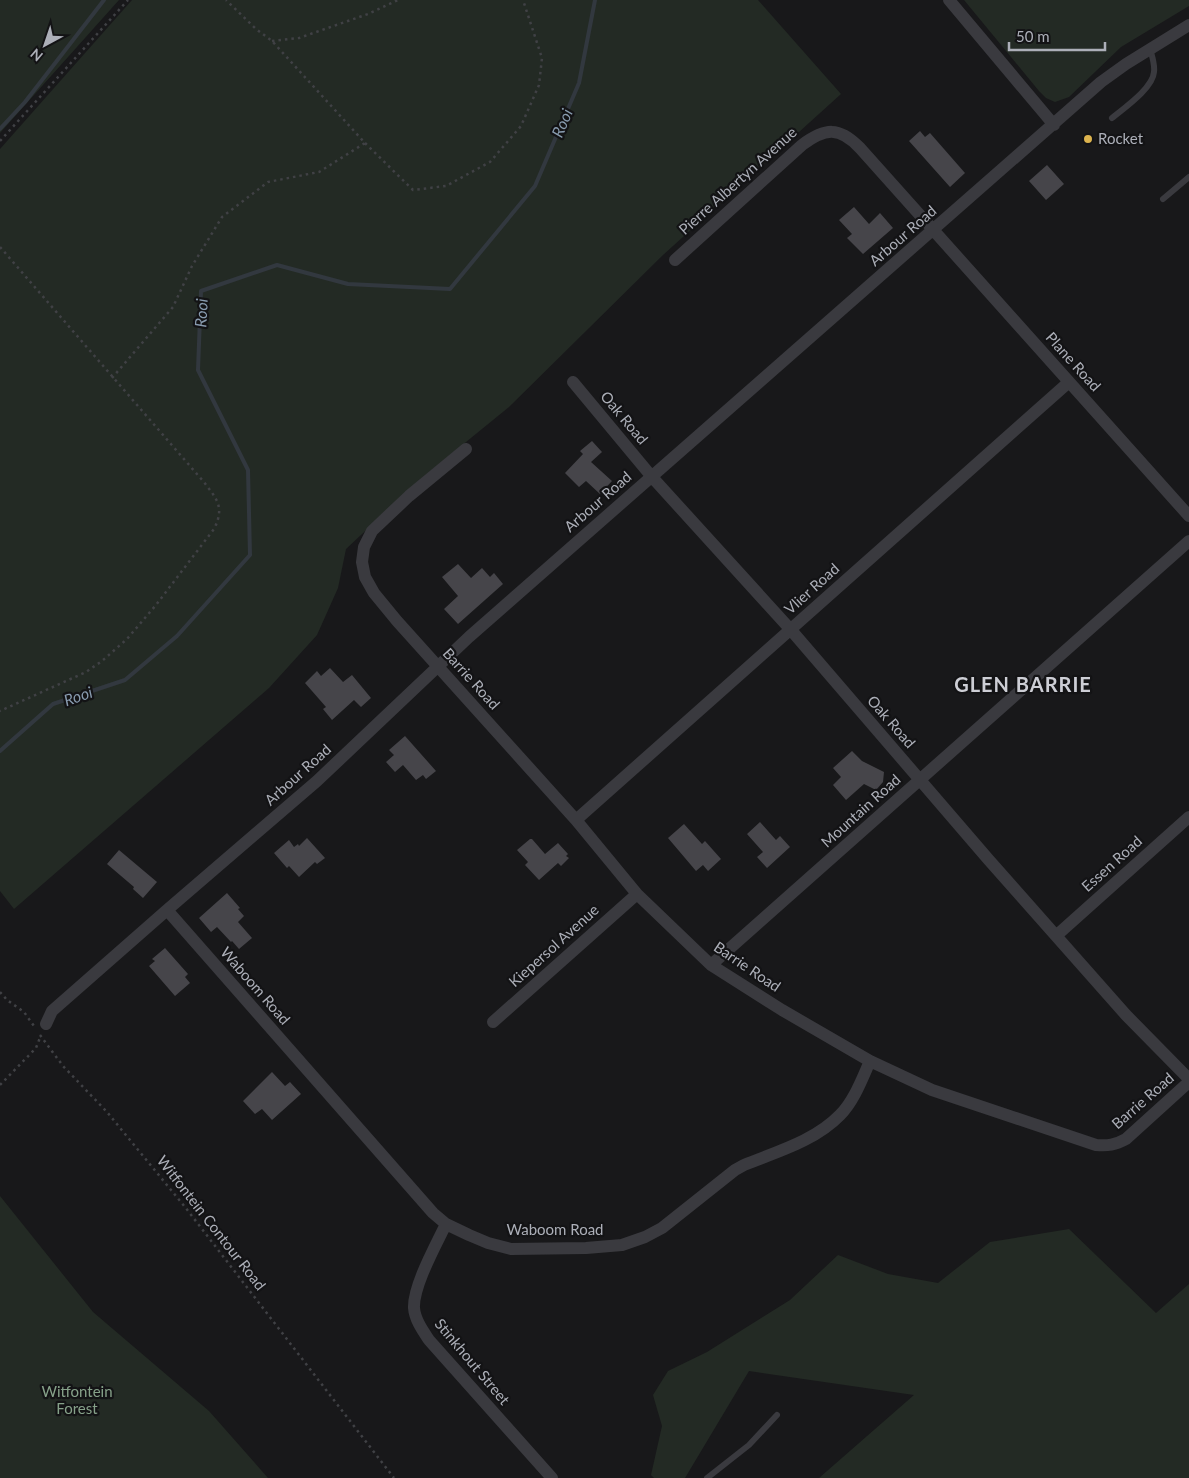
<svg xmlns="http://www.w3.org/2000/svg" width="1189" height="1478" font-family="Lato,sans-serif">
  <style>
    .green { fill: #232a24 }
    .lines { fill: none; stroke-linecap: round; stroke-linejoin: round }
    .stream { stroke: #32383f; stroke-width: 4 }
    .building { fill: #46454a }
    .path { stroke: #404145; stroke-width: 2.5; stroke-dasharray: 2.5 4; stroke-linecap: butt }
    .service { stroke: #3a3a3f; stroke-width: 6 }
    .minor { stroke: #3a3a3f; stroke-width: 12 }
    .poi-dot { fill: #dcb34e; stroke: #131315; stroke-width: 2 }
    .labels { text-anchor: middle; stroke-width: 4.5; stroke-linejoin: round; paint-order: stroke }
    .poi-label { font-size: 15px; fill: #acafb8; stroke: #131315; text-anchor: start }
    .street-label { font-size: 15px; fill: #acafb8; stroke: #131315 }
    .park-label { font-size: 15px; fill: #86a189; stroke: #131315 }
    .water-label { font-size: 16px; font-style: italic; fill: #889baf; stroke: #131315 }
    .district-label { font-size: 20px; font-weight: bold; letter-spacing: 1px; fill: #cdced5; stroke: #131315 }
  </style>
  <rect width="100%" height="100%" fill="#18181a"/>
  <path class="green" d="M0,0H119L0,133Z
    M132,0H758L841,94L663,255L509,407L423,477L346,549L338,588L317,635L269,688L14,909L0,891V149Z
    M964,0H1189V6L1121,47L1069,97L1055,102L1046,98L1039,91Z
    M0,1196L93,1312L209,1411L268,1478H0Z
    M1069,1229L1156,1313L1189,1284V1478H819L914,1395L749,1371L685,1478H654L651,1475L662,1426L653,1395L668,1371L707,1352L790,1300L838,1255L888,1274L938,1283L990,1242Z"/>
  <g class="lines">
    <path class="stream" d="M0,129L25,102L104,0
      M0,751L53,704L125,680L177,636L250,555L248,470L198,370L201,291L277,265L348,284L450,289L535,186L579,83L595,0"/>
  </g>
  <path class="building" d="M920,131L925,137L930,133L965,173L950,187L909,141Z
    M1047,165L1064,184L1046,200L1029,181Z
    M854,207L869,224L880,213L893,228L863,254L847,238L852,234L839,220Z
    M592,441L602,452L591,462L612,481L600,494L586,481L579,487L565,473L583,454L580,451Z
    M458,564L471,578L482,568L490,577L494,573L503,584L458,624L444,609L458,596L442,577Z
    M330,668L343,682L352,675L371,698L361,707L354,700L332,720L323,709L326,707L305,683L317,671L321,676Z
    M405,736L436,771L426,779L423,775L416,780L403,765L395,772L386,762L394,755L389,750Z
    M852,751L862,761L884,772L883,782L876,790L864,784L846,800L833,785L841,777L833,768Z
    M760,822L776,840L780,836L790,847L767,868L757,857L763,852L747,834Z
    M684,824L702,844L705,841L721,859L708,871L703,865L696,871L668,838Z
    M307,838L325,858L317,864L315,862L299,877L289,866L287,868L274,853L289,840L294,847L298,844L299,846Z
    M530,839H532L545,854L558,843L568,854L566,856L569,858L561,866L558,863L539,880L525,865L528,862L517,850Z
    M119,850L157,882L143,898L133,889L134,887L107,864Z
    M227,893L240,908L238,909L244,916L238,922L252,938L239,949L232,941L231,942L217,927L211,932L199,918Z
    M165,948L188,974L185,977L190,983L175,996L149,966L155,961L152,959Z
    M272,1072L285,1086L290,1082L301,1094L272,1120L262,1109L255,1114L243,1101Z"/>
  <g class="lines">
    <path class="path" d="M272,41L299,38L368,14L398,0
      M0,141L128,0
      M365,143L413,190L446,186L490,162L521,126L539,85L542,58L523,0
      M0,247L203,481C217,499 225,507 214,529L156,605L127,639L102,661L86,672L0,711
      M112,378L173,307L192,266L222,217L268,182L319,172L365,143L272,41L256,29L226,0
      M0,992L7,1000L24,1012L34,1026
      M40,1035L63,1066L107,1112L185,1207L394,1478
      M0,1085L36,1048L41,1035"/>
    <path class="service" d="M1112,118C1124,108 1153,88 1154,72C1155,64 1152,56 1150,49
      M1163,199L1189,177
      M707,1478L749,1445L777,1415"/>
    <path class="minor" d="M949,0L1054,125
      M675,260L802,145C825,128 839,126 860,148L1189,516
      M573,382L652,477L791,630L988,859L1126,1015L1189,1079
      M466,449L409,496L372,531L364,547L362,562L365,577L374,593L397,621L576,820L637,894L711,965L782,1010L870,1061L932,1090L1096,1145C1108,1146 1115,1145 1126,1139L1189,1082
      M576,820L1069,382
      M167,910L433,1213L446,1224L469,1235L488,1243L511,1249L586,1248L622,1245L645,1237L662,1228L735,1170L744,1165C776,1152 815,1141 840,1115C854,1101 862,1079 870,1061
      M1057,935L1189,817
      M711,965L1189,541
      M493,1022L637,894
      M46,1024L52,1011L167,910L317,781L469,637L1101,82L1126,64L1189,25
      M446,1224C436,1245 413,1286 414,1308C415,1320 423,1331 429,1340L552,1478"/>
  </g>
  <circle class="poi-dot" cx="1088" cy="139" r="5"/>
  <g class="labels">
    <g class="poi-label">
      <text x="1098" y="144">Rocket</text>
    </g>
    <g class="street-label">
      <text transform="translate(738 181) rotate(-42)" y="5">Pierre Albertyn Avenue</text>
      <text transform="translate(903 236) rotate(-41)" y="5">Arbour Road</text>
      <text transform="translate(1073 362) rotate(48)" y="5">Plane Road</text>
      <text transform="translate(624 418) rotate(50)" y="5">Oak Road</text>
      <text transform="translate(598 502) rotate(-41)" y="5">Arbour Road</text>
      <text transform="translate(812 589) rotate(-42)" y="5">Vlier Road</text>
      <text transform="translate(471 679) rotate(48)" y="5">Barrie Road</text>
      <text transform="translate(891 722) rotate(49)" y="5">Oak Road</text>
      <text transform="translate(298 775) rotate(-42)" y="5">Arbour Road</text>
      <text transform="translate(861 811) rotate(-42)" y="5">Mountain Road</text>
      <text transform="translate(1112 864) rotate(-42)" y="5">Essen Road</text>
      <text transform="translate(554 946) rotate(-42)" y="5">Kiepersol Avenue</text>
      <text transform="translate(747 967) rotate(34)" y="5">Barrie Road</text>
      <text transform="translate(255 986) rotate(49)" y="5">Waboom Road</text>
      <text transform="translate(1143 1101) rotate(-41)" y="5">Barrie Road</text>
      <text transform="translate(211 1223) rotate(52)" y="5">Witfontein Contour Road</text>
      <text x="555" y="1235">Waboom Road</text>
      <text transform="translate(472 1362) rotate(50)" y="5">Stinkhout Street</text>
    </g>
    <g class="park-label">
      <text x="77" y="1397">Witfontein<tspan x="77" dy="17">Forest</tspan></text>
    </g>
    <g class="water-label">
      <text transform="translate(562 123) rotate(-67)" y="6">Rooi</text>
      <text transform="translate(201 313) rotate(-87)" y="6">Rooi</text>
      <text transform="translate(78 696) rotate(-19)" y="6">Rooi</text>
    </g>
    <g class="district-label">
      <text x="1023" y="692">GLEN BARRIE</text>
    </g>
  </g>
  <g transform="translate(45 45) rotate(220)" stroke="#131315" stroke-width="4" paint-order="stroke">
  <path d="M0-4L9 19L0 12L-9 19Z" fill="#acafb8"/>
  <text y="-8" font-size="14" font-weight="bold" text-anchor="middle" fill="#acafb8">N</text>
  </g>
  <path d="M1009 42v8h96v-8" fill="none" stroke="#acafb8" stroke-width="2.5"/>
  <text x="1016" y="42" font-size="15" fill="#acafb8" stroke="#131315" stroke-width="4" paint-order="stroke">50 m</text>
</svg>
